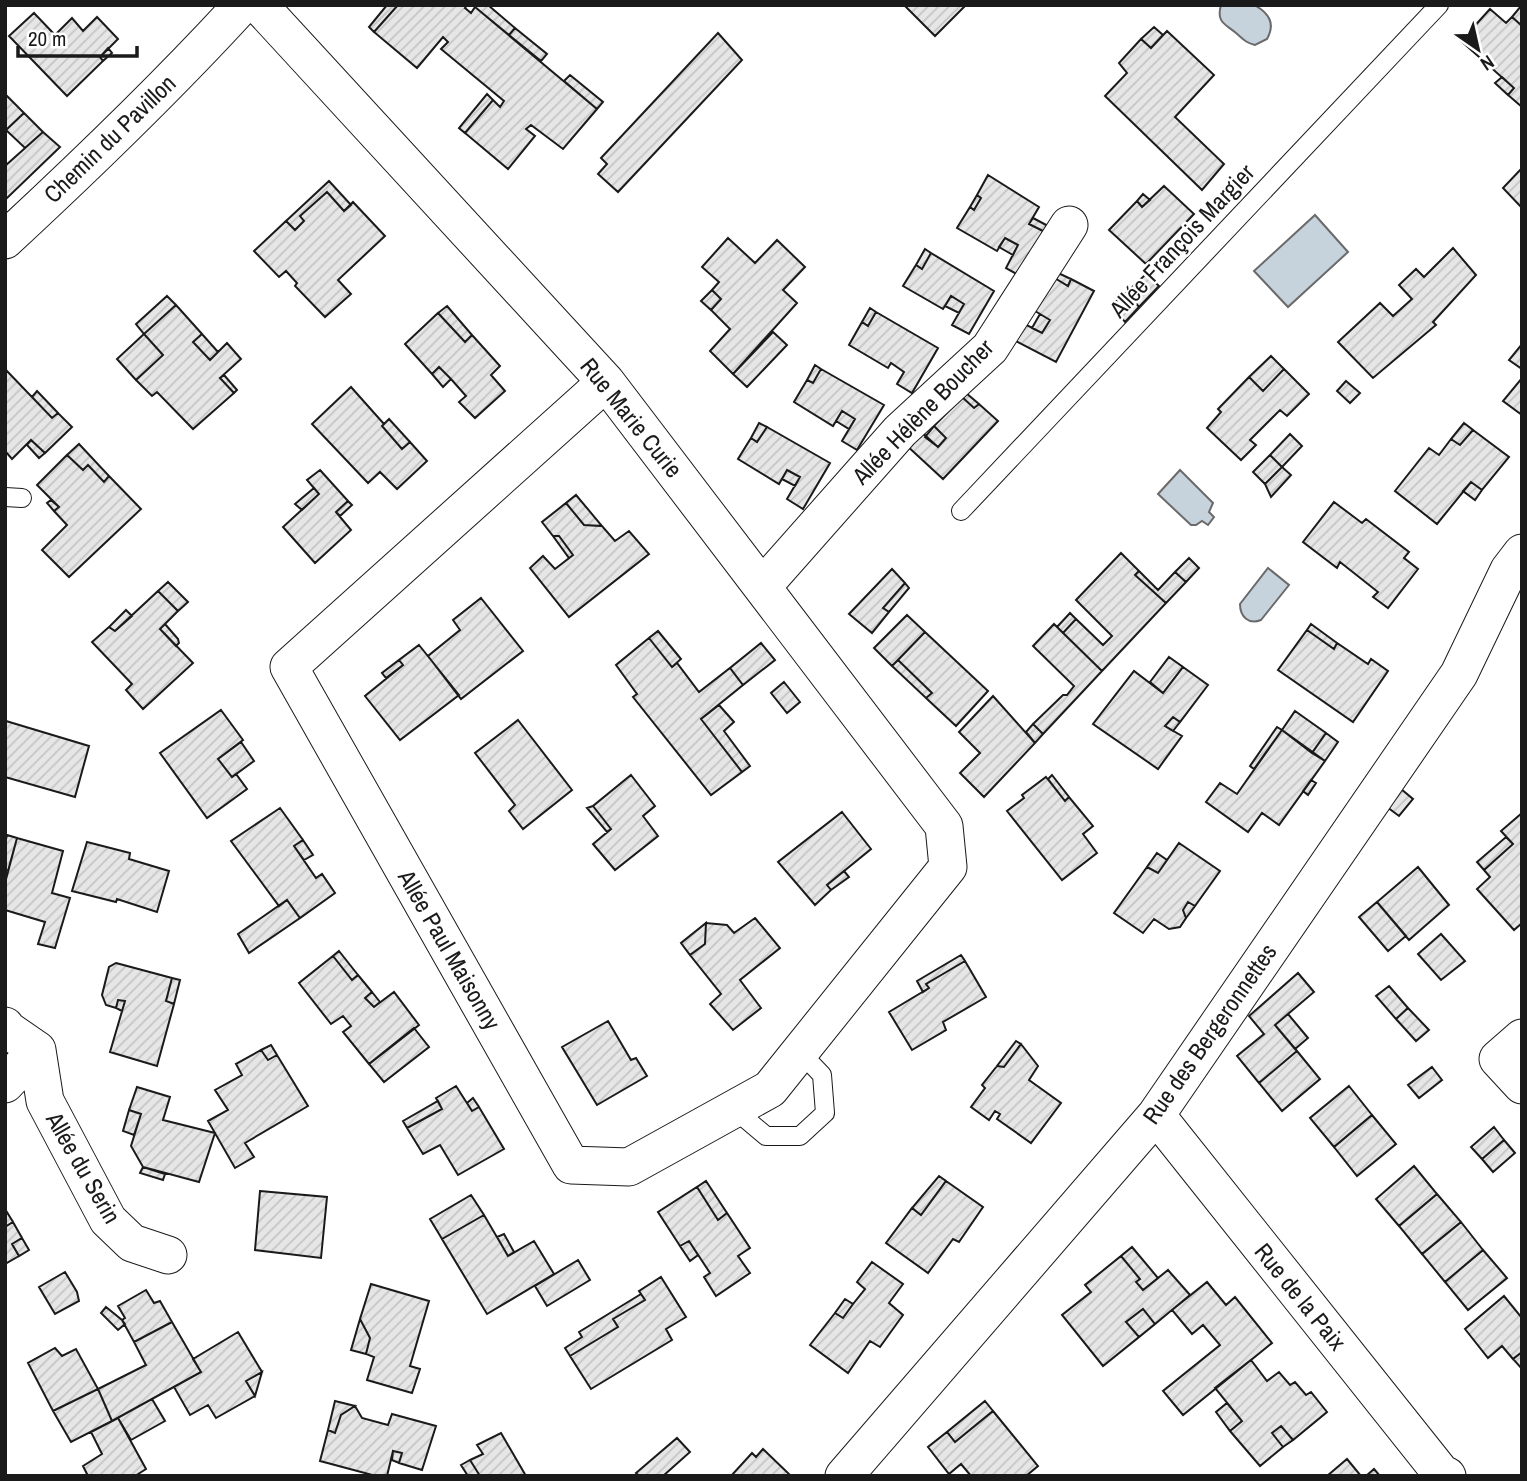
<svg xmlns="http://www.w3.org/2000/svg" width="1527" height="1481" font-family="'Archivo Narrow',sans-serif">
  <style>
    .water { fill: #c6d2dc; stroke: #6a6a6a; stroke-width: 2 }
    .building { fill: url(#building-hatch); stroke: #1a1a1a; stroke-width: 2 }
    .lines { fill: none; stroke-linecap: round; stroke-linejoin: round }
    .lane-casing { stroke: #1a1a1a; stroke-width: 20 }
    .street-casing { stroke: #1a1a1a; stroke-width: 39 }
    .lane { stroke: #fff; stroke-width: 18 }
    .street { stroke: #fff; stroke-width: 37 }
    .labels { text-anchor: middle; stroke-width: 5; stroke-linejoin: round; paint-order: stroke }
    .street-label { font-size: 24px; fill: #1a1a1a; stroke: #fff }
  </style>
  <defs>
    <pattern id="building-hatch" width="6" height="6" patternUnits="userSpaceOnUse" patternTransform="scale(1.75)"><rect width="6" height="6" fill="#e6e6e6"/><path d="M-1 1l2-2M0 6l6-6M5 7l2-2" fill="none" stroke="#c5c5c5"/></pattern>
  </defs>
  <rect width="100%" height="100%" fill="#fff"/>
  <path class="water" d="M1221,5C1230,5 1250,3 1256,6C1270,14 1275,25 1267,39L1255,45C1246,43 1243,39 1236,33C1225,24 1216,22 1221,5Z
    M1315,215L1348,252L1288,307L1254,271Z
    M1180,470L1213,503L1209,512L1214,517L1208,525L1202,521L1196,525H1191L1158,494Z
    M1268,568L1289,585L1261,620C1249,625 1240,617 1240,604Z"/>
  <path class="building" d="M387,5H398L374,32L369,27Z
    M398,5H467L465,8L471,13L475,7L597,109L563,149L531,125L526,129L535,136L508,169L465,133L493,100L500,107L504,101L441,49L448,42L443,37L417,68L374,32Z
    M477,5H488L515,28L509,35L475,7Z
    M904,5H966L935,36Z
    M1521,6L1522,7V26L1512,17Z
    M1490,9L1506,23L1512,17L1522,26V107L1508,95L1514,88L1461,41Z
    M34,13L55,35L72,18L83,31L97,17L118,39L100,57L103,61L67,96L9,36Z
    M1154,27L1163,35L1151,48L1141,39Z
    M515,28L547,54L541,61L509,35Z
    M1167,31L1214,75L1175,117L1224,164L1202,190L1105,96L1127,73L1119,63L1141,39L1151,48Z
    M718,33L742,60L618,192L598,174L607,164L601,158Z
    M108,48L112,53L103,61L100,57Z
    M570,75L603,102L597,109L564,81Z
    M1502,77L1514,88L1508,95L1495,83Z
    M5,94L24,113L5,131Z
    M487,94L493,100L465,133L459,128Z
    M24,113L43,132L25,148L6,130Z
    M43,132L60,147L5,200V166Z
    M1522,168V208L1503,188Z
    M988,175L1039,207L1029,224L1047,233L1022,277L1006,268L1018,245L1005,238L997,251L957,228L970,207L974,210L981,198L977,195Z
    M329,181L351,205L344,211L327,192L300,216L304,221L295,230L286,221Z
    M1164,186L1194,214L1146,264L1109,230L1137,201L1142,207Z
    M327,192L344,211L353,202L385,236L338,280L351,294L325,317L295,286L297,283L286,271L279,277L254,251L286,221L295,230L304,221L300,216Z
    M1143,194L1150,200L1142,207L1137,201Z
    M977,195L981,198L974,210L970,207Z
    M1033,218L1050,227L1047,233L1029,224Z
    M728,238L755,263L777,240L805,267L783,290L797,303L733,374L710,351L730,329L711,310L721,299L712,290L719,282L702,267Z
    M1005,238L1018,245L1013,255L999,247Z
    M1453,248L1476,275L1433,322L1436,325L1373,378L1338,342L1380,303L1393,316L1412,299L1399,285L1416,269L1424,277Z
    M925,249L931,253L922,269L916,265Z
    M931,253L994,291L969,334L952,325L964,304L951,296L943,309L903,286L916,265L922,269Z
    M1056,272L1071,279L1068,286L1053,277Z
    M1146,274L1159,286L1139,307L1127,292Z
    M1053,277L1068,286L1071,279L1094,291L1056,362L1010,338L1019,321L1042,333L1050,320L1035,311Z
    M712,290L721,299L711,310L701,301Z
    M1127,292L1139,307L1125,322L1112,305Z
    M167,296L176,305L144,334L136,324Z
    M951,296L964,304L959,313L945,306Z
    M176,305L202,334L193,342L210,360L227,343L241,359L220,378L234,393L193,429L157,392L152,396L136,380L163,355L144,334Z
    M447,306L472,335L465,342L438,313Z
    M870,308L876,312L868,326L862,322Z
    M876,312L938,348L912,393L897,384L904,372L891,363L888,368L849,345L862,322L868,326Z
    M438,313L465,342L472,335L500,366L491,375L505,391L475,418L459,402L466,396L451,379L439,367L432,374L405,344Z
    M1040,314L1050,320L1042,333L1032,328Z
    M773,332L787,345L747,387L733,374Z
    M144,334L163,355L136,380L117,359Z
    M202,334L218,352L210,360L193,342Z
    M1522,344V369L1509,360Z
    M1271,356L1284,369L1263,391L1249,377Z
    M815,365L821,369L813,383L807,380Z
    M439,367L451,379L443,387L432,374Z
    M821,369L884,405L857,450L842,441L855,419L842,411L833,426L794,402L807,380L813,383Z
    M1284,369L1309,394L1287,416L1280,410L1250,440L1256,445L1241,460L1207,428L1221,412L1218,409L1249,377L1263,391Z
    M6,370L52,418L58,413L72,427L45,453L31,440L12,459L5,451Z
    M224,375L237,390L234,393L220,378Z
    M1522,378V415L1503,401Z
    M1346,381L1360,393L1350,403L1337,391Z
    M351,387L384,424L382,426L402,449L410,442L427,461L397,489L380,472L368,483L312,424Z
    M37,391L58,413L52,418L32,397Z
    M966,393L979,404L974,408L962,397Z
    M962,397L974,408L979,404L998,421L943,479L905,444L919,430L938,447L946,438L934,426Z
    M842,411L855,419L849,429L836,421Z
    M389,419L410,442L402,449L382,426Z
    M759,423L767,427L757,442L751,438Z
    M1464,423L1473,430L1460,445L1451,439Z
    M934,426L946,438L938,447L925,437Z
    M767,427L830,463L803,509L787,499L800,477L787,470L779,484L738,459L751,438L757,442Z
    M1473,430L1509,457L1482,490L1471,482L1437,524L1395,491L1429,448L1439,455L1451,439L1460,445Z
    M1290,434L1302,446L1282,467L1270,455Z
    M31,440L45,453L39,458L27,445Z
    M79,444L109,476L104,482L88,465L83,470L67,455Z
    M67,455L83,470L88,465L104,482L109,476L141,509L69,577L42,550L67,525L54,511L59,507L37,485Z
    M1270,455L1282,467L1265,484L1253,472Z
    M1282,467L1291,475L1271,497L1265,484Z
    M320,470L348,501L336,512L351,530L315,563L283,527L319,494L307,480Z
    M787,470L800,477L795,486L782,479Z
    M1471,482L1482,490L1475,500L1463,491Z
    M314,488L319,494L302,510L295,504Z
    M576,495L602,526L584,525L566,503Z
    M51,500L59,507L54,511L47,503Z
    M348,501L352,505L340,516L336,512Z
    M1334,502L1362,523L1366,519L1409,552L1404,558L1418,569L1388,608L1373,597L1378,592L1340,562L1337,568L1303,542Z
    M566,503L584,525L602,526L615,541L629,531L649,554L569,617L530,568L543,556L555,569L573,555L559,536H553L542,522Z
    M553,536H559L573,555L569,558Z
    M1121,553L1139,571L1135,575L1166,603L1102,671L1063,633L1076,619L1103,645L1112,636L1076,600Z
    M1189,558L1199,568L1186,582L1175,572Z
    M892,569L905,583L883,608L889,612L872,633L849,614Z
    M1139,571L1158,590L1175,572L1186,582L1166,603L1135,575Z
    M168,582L188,602L178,611L158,591Z
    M905,583L909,588L889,612L883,608Z
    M158,591L178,611L160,629L193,663L143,709L126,690L132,684L92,642L109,627L115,631Z
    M481,598L523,651L461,699L428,656L460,630L453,620Z
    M126,610L132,616L115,631L109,627Z
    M1070,613L1076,619L1063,633L1057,627Z
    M907,615L925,632L892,666L874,648Z
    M165,624L178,639L179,643L176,646L160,629Z
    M1054,624L1102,671L1043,734L1033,724L1063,695H1067L1074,686L1033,646Z
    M1311,624L1337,643L1334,649L1307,630Z
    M1307,630L1334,649L1337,643L1368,664L1371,659L1388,671L1353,722L1278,670Z
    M658,631L681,659L672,667L649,638Z
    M925,632L988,691L956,726L926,698L932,693L898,660Z
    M649,638L672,667L677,663L699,692L730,668L743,685L701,719L742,772L711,795L633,697L637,694L616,665Z
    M761,643L775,660L743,685L730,668Z
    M419,645L459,695L400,740L365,696L403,665L399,660Z
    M1169,657L1183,667L1163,693L1150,682Z
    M399,660L403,665L386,678L382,673Z
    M898,660L932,693L926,698L892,666Z
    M1183,667L1208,685L1180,722L1173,717L1165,726L1182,736L1158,769L1093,724L1134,671L1163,693Z
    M784,682L800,702L787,713L771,693Z
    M993,696L1035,743L984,797L960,773L980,753L959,732Z
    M719,705L734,722L724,731L750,766L742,772L701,719Z
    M221,710L243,740L218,759L232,777L236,774L247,789L207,818L160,753Z
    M1295,711L1326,733L1312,753L1282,730Z
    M1173,717L1180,722L1173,731L1165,726Z
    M518,720L572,790L523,829L509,811L515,805L475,753Z
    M6,721L89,746L75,797L5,777Z
    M1033,724L1043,734L1035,743L1026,732Z
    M1277,727L1282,730L1254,769L1250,766Z
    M1282,730L1325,761L1279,825L1262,813L1248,832L1206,802L1220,783L1237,794Z
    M1326,733L1338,742L1325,761L1312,753Z
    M241,742L254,761L232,777L218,759Z
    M631,775L655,806L643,816L658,836L615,870L593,844L611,829L593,806Z
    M1052,775L1069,797L1065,801L1048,779Z
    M1046,777L1065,801L1069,797L1093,826L1083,834L1097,853L1062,880L1007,811L1024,798L1022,795Z
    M1311,780L1316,783L1308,795L1303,791Z
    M1401,789L1413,799L1399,816L1387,807Z
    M593,806L611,829L607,832L587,808Z
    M280,808L303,840L294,846L316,878L322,874L335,893L300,918L287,900L279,906L231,841Z
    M842,812L871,849L827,885L831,890L815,905L778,862Z
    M1522,813V923L1514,930L1477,889L1490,877L1484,870L1513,844L1501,831Z
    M7,835L17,838L8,871L5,870V843Z
    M1506,837L1513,844L1484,870L1477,862Z
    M17,838L63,851L52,893L70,898L55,948L38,944L45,922L5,910V883Z
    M303,840L313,855L304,860L294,846Z
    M87,842L130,853L129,859L169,871L157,912L117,899L116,902L72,891Z
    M1179,843L1220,871L1195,906L1188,902L1183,910L1186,918L1180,927L1169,929L1154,919L1143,933L1114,913L1147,867L1158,873Z
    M1157,853L1167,860L1158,873L1147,867Z
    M1418,867L1449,905L1409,940L1377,902Z
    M844,871L849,877L831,890L827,885Z
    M287,900L300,918L249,953L238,934Z
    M1188,902L1195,906L1186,918L1183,910Z
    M1377,902L1406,936L1388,951L1359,917Z
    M755,918L780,948L740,980L761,1008L733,1030L710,1004L721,994L690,955L705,944L706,923L727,925L734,933Z
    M706,923L705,944L690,955L681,943Z
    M1441,934L1465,961L1441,980L1418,954Z
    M339,951L358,975L352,980L333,956Z
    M961,955L965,961L926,984L929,988L923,992L917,981Z
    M333,956L352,980L358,975L372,992L365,998L374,1007L394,992L419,1025L369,1064L343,1032L351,1026L343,1016L331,1024L299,983Z
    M965,961L986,997L943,1022L946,1030L912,1050L889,1012L929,988L926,984Z
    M116,963L172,978L166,1001L174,1004L157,1066L110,1052L125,1001L118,1000L116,1008L106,1005L102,995L109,967Z
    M1298,973L1314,992L1275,1025L1297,1051L1259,1083L1237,1056L1264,1034L1249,1016Z
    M172,978L180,980L174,1004L166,1001Z
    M1389,986L1408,1008L1396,1019L1376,996Z
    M372,992L380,1002L374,1007L365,998Z
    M118,1000L125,1001L122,1011L116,1008Z
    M1408,1008L1429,1030L1416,1041L1396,1019Z
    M1288,1014L1308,1038L1295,1049L1275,1025Z
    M608,1021L631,1060L636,1058L647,1076L597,1105L562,1047Z
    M414,1028L429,1047L384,1082L369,1064Z
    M1016,1041L1021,1044L1004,1067L997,1066Z
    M1021,1044L1038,1066L1029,1080L1061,1103L1031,1143L997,1119L1000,1114L995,1111L989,1120L971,1107L985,1088L982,1085L997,1066L1004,1067Z
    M271,1045L277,1055L268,1060L261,1050Z
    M261,1050L268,1060L277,1055L308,1106L245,1143L254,1157L235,1168L208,1121L228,1110L215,1090L242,1075L236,1064Z
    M1297,1051L1320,1079L1282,1111L1259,1083Z
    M1432,1067L1442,1080L1419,1098L1408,1085Z
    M456,1086L472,1111L479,1107L504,1149L458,1175L440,1145L423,1154L407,1128L442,1109L436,1098Z
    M1349,1086L1372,1115L1334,1147L1310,1118Z
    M137,1087L170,1097L163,1120L215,1133L199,1182L143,1167L131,1146L141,1114L129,1110Z
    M473,1098L479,1107L472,1111L467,1103Z
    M438,1101L442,1109L407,1128L403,1121Z
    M129,1110L141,1114L134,1135L123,1131Z
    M1372,1115L1396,1144L1357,1176L1334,1147Z
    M1494,1127L1504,1140L1482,1159L1471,1147Z
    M1504,1140L1515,1153L1493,1172L1482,1159Z
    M1414,1166L1437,1194L1399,1226L1376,1199Z
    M143,1167L165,1174L163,1180L140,1173Z
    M939,1176L946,1181L921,1215L912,1208Z
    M706,1181L727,1213L718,1220L697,1187Z
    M946,1181L983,1207L959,1242L953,1239L928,1273L886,1243L912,1208L921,1215Z
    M697,1187L718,1220L727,1213L750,1248L738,1256L750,1273L716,1296L704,1277L710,1273L689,1241L680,1246L658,1212Z
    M260,1191L327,1197L321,1258L255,1250Z
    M1437,1194L1461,1222L1422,1254L1399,1226Z
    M471,1195L484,1215L442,1239L430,1219Z
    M5,1209L13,1222L5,1227Z
    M484,1215L508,1256L534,1241L554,1274L487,1314L442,1239Z
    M13,1222L22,1238L12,1244L19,1256L5,1264V1227Z
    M1461,1222L1483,1250L1445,1282L1422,1254Z
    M504,1234L514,1252L508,1256L497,1237Z
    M22,1238L29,1250L19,1256L12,1244Z
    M689,1241L698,1255L690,1261L680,1246Z
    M1132,1247L1158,1278L1143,1290L1136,1282L1140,1279L1121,1256Z
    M1483,1250L1507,1278L1468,1310L1445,1282Z
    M1121,1256L1140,1279L1136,1282L1143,1290L1168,1270L1190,1295L1155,1324L1143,1309L1126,1322L1139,1337L1103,1366L1062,1315L1091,1292L1085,1285Z
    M578,1260L590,1280L547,1306L535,1286Z
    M872,1262L903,1284L889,1303L903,1315L880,1347L870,1341L848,1373L810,1345L835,1313L843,1318L853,1304L865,1289L857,1282Z
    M65,1272L77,1292L79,1301L55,1314L39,1287Z
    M661,1277L686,1317L666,1329L672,1340L591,1389L570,1356L618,1327L613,1319L645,1300L639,1291Z
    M1207,1282L1226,1305L1235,1297L1272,1343L1183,1415L1163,1391L1220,1345L1203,1325L1192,1334L1172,1310Z
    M371,1284L429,1301L410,1366L420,1369L412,1393L367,1380L374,1357L366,1354L370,1338L360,1319Z
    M146,1290L154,1303L160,1301L172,1322L134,1342L122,1320L125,1318L118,1306Z
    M641,1294L645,1300L613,1319L618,1327L570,1356L565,1348L582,1337L579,1332Z
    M1504,1296L1522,1318V1352L1513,1359L1502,1346L1488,1358L1465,1329Z
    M845,1299L853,1304L843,1318L835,1313Z
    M106,1307L122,1320L125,1324L118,1330L101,1313Z
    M1143,1309L1155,1324L1139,1337L1126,1322Z
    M360,1319L370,1338L366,1354L351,1350Z
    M172,1322L201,1372L112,1421L98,1389L146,1365L134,1342Z
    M238,1332L262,1372L246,1381L255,1396L216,1418L208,1405L190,1415L174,1387L201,1372L193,1359Z
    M55,1348L62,1356L76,1349L98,1389L53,1411L28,1363Z
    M1522,1352V1369L1513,1359Z
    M1251,1360L1267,1381L1279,1372L1290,1385L1295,1382L1306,1395L1311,1392L1327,1412L1293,1440L1281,1426L1272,1433L1283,1447L1260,1466L1230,1431L1242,1421L1215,1388Z
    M262,1372L255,1396L246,1381Z
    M98,1389L112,1421L71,1442L53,1411Z
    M152,1399L165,1421L131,1440L118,1418Z
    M335,1401L355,1406L341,1415L335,1433L328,1430Z
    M985,1401L993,1411L955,1442L947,1432Z
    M1227,1403L1242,1421L1230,1431L1216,1412Z
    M355,1406L362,1418L388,1425L392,1414L436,1426L422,1470L399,1463L402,1453L393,1451L387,1476H376L320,1461L328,1430L335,1433L341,1415Z
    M993,1411L1038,1466L1026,1476H971L961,1464L949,1474L928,1447L947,1432L955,1442Z
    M118,1418L146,1469L135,1476H88L83,1466L102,1454L91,1432Z
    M1281,1426L1293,1440L1283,1447L1272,1433Z
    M501,1433L526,1476H480L470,1460L483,1454L477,1445Z
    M677,1438L690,1452L663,1476H639L636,1473Z
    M763,1449L791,1476H731L752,1453L756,1457Z
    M393,1451L402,1453L399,1463L392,1460Z
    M1347,1459L1361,1476H1327Z
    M470,1460L480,1476H468L461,1465Z
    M1374,1469L1380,1476H1366Z"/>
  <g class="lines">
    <defs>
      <path id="lane" d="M5,497L22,498
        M961,511L1439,5
        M734,1109L766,1136H800L825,1113L822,1075L800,1052"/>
      <path id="street" d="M259,5L606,382L944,826L948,867L770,1089L629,1167L571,1165L289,667L606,382
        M5,240C87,164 167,87 242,5
        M762,587L900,431L990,348L1069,225
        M5,1026L8,1030L37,1050L5,1084
        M1522,1038L1498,1059L1522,1085
        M37,1050L45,1101L108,1220L132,1243L168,1255
        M1156,1115L1441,1473L1447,1476
        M844,1476L1156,1115L1459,674L1509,570L1522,553"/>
    </defs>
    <use href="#lane" class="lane-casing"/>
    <use href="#street" class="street-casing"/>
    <use href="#lane" class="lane"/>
    <use href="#street" class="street"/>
  </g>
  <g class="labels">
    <g class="street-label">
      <text transform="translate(110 139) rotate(-44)" y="8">Chemin du Pavillon</text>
      <text transform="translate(1182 241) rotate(-47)" y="8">Allée François Margier</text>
      <text transform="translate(923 412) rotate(-46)" y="8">Allée Hélène Boucher</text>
      <text transform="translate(631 418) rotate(51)" y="8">Rue Marie Curie</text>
      <text transform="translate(449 950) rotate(60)" y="8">Allée Paul Maisonny</text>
      <text transform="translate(1210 1034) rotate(-55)" y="8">Rue des Bergeronnettes</text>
      <text transform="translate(83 1168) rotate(60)" y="8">Allée du Serin</text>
      <text transform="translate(1300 1297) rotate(51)" y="8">Rue de la Paix</text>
    </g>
  </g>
  <rect width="1527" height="1481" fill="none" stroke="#1a1a1a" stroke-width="14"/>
  <g transform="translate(1478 49) rotate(146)" stroke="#ffffff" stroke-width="5" paint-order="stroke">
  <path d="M0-5L12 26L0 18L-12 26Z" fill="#1a1a1a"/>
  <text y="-10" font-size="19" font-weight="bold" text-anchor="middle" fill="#1a1a1a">N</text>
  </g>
  <path d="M18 46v10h119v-10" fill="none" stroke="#1a1a1a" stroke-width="3.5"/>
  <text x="28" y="46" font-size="21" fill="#1a1a1a" stroke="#ffffff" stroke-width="5" paint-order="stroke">20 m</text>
</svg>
